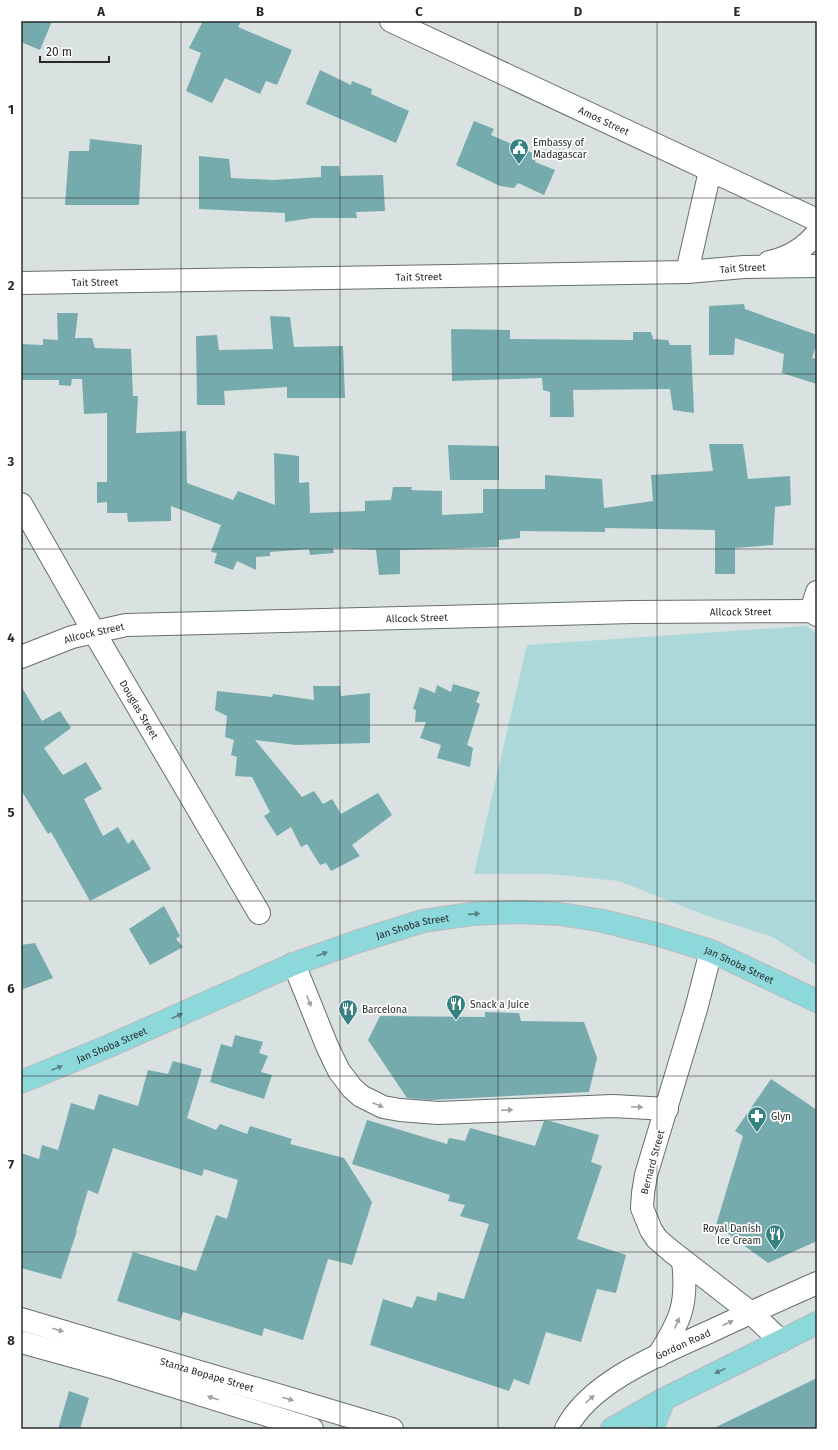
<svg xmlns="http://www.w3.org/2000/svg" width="838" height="1450" font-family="'Fira Sans',sans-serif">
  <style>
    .green { fill: #add8d9 }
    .building { fill: #75abad }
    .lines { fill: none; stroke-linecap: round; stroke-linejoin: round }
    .street-casing { stroke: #686e6e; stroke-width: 24 }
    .secondary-casing { stroke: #686e6e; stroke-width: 24 }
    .primary-casing { stroke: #babbbb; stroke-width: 24 }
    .street { stroke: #fff; stroke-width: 22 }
    .secondary { stroke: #fff; stroke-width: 22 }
    .primary { stroke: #8cd8da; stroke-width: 22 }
    .oneway { fill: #5a8182 }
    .oneway2 { fill: #9e9f9f }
    .grid { fill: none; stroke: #282a2a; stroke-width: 1; stroke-opacity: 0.55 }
    .labels { text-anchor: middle; stroke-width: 3.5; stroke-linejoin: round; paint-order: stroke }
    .street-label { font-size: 10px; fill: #282a2a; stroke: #fff }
    .poi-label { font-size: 10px; fill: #282a2a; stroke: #fff; text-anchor: start }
    .neatline { fill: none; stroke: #282a2a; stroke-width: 1.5 }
    .grid-label { font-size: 13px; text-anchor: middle; font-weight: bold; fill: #282a2a }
  </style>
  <rect width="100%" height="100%" fill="#dae1e1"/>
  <path class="green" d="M806,626L817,634V966L773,937L707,916L619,881L550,874H474L527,645Z"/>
  <path class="building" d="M21,21H52L40,50L21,42Z
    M203,21H241L238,27L292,50L277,85L266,81L260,94L225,78L212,103L186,91L201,53L189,48Z
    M320,70L351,85L352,81L372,89L371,94L409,111L396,143L306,104Z
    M474,121L494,129L491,135L537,155L535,162L555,170L544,195L518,183L514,188L500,186L456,165Z
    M90,139L142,145L139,205H65L69,151H89Z
    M199,156L229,159L231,178L274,180L321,177V166H339L340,176L383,175L385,211L356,212L357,218H312L285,222V213L199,209Z
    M744,304L745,309L817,335V343L812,358L817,359V384L782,373L784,354L735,338L734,355H709V306Z
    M57,313H78L75,338H92L95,348L131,349L133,396H138L136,433L186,431L187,483L233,500L238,491L275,505L274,453L299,456V483L309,482L310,513L365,511V501L391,500L393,487H412L411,490L442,491V515L483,513V489H545V475L602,479L604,508L653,501L651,475L713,471L709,444H743L748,479L790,476L791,505L775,507L773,545L735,548V574H715V530L605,528V532L520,531V538L499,540V547L400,550V574L379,575L376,550L357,549L333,548L334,553L310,555L309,549L270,552V556L256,557V570L237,561L233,570L214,563L217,553L211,552L221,525L171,506V521L128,522L127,513H107V502L97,503V482H107V413L84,414L82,379H72L71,386L59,385V380H21V344L43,345V339L58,340Z
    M270,316L290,317L294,347L343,346L345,398H287V387L224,391L225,405H197L196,336L217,335L219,350L273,349Z
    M451,329L510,330V339L633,340V332H651L653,339L668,340L670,345H691L694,413L673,410L670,389L573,390L574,417H550V392L543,390L542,378L452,381Z
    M448,445L499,446V480H450Z
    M453,684L480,692L476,702L480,704L467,745L473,748L470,767L437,758L441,745L420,738L426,722H415L416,710L413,709L420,687L435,693L437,685L451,692Z
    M21,686L42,721L60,711L71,728L44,748L63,775L86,762L102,789L84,799L103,836L118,827L128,844L133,839L151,869L90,901L51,832L48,834L21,790Z
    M313,686H340L341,696L370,693V743L296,745L255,740L302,797L314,791L323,804L332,799L341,814L378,793L392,815L352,845L360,856L331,871L326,863L320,865L307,844L301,847L291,827L277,836L264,816L270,812L252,777L235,776L237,757L231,755L234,740L225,737L227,716L215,710L217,691L272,697L273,694L314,700Z
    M164,906L180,936L176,939L183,947L150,965L129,929Z
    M35,943L53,978L21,990V945Z
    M485,1012L519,1013L521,1021L584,1022L597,1058L589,1092L431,1100L407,1098L368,1040L380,1016L485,1017Z
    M235,1035L263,1042L259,1053L268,1056L261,1072L272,1075L264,1099L210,1082L221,1044L232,1047Z
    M173,1061L202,1069L187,1118L216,1130L220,1124L247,1134L250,1126L292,1139L290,1144L344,1158L372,1202L352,1265L328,1259L303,1340L264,1328L262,1336L183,1312L180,1321L117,1301L133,1252L196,1271L216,1215L227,1219L238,1180L204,1169L202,1176L113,1148L98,1194L88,1190L76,1231H77L61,1279L21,1268V1153L39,1159L42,1145L58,1150L71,1103L94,1110L99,1094L138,1106L148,1070L168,1074Z
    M771,1079L817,1110V1241L768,1263L716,1225L743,1136L735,1131Z
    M367,1120L447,1144L449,1138L465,1141L470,1128L535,1146L544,1121H550L599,1135L591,1162L602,1166L577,1239L626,1255L616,1293L597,1289L581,1342L546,1332L529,1385L514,1379L509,1391L370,1345L383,1299L412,1308L417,1296L436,1301L438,1292L464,1299L489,1224L460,1216L465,1205L448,1201L450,1195L352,1164Z
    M817,1378V1429H712Z
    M69,1391L89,1398L80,1429H58Z"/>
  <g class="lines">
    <defs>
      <g id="street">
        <path id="s1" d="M391,21L817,220"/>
        <path d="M769,262C788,258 805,248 817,233"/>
        <path d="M687,272L710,171"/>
        <path id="s2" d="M21,283L687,272L744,267L817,266"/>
        <path id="s3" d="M21,504L94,632L259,913"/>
        <path d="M811,611L817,592"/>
        <path id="s4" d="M21,657L72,637L126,625L633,612L811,611L817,615"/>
        <path d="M711,951L696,1009L646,1175L643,1193L642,1208L651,1230L657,1239L671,1251L751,1313L781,1341"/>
        <path d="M294,964L327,1046L339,1071L352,1088L361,1096L383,1107L400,1110L438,1113L613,1106L667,1109"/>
        <path d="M658,1356C681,1320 688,1304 683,1261"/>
        <path id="s5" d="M566,1429C590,1381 663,1353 709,1332C745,1315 781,1299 817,1283"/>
      </g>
      <g id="secondary">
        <path id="s6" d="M21,1319L392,1429"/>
        <path d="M21,1342L115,1368L312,1429"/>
      </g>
      <g id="primary">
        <path id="s7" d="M21,1082L109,1046L294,964L356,942L423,921L472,914L518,912L560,914L603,921L656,934L711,951L817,1001"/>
        <path d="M612,1429L664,1399L817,1323"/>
        <path d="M652,1429L664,1399"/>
      </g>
    </defs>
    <use href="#street" class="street-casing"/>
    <use href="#secondary" class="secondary-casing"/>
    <use href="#primary" class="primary-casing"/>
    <use href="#street" class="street"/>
    <use href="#secondary" class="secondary"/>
    <use href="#primary" class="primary"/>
  </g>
  <defs><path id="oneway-solid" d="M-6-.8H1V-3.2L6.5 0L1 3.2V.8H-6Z"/></defs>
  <g class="oneway">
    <use href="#oneway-solid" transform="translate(474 914) rotate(-4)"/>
    <use href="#oneway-solid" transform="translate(322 954) rotate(-20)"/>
    <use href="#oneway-solid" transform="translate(177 1016) rotate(-24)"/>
    <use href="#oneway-solid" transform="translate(57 1068) rotate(-22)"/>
    <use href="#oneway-solid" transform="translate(720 1371) rotate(154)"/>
  </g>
  <g class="oneway2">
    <use href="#oneway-solid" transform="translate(309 1001) rotate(68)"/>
    <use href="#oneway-solid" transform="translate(378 1105) rotate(22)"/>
    <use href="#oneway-solid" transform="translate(637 1107) rotate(3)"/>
    <use href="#oneway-solid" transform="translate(507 1110) rotate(-2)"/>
    <use href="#oneway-solid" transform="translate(677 1323) rotate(-67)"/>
    <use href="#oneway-solid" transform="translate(728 1323) rotate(-25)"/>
    <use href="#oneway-solid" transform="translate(58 1330) rotate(16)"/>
    <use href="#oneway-solid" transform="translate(213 1398) rotate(-163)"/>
    <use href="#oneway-solid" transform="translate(288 1399) rotate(16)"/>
    <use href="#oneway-solid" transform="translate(590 1399) rotate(-42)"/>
  </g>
  <path class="grid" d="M181,21V1429M340,21V1429M498,21V1429M657,21V1429M21,198H817M21,374H817M21,549H817M21,725H817M21,901H817M21,1076H817M21,1252H817"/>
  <defs>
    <symbol id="civic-pin" viewBox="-11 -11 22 30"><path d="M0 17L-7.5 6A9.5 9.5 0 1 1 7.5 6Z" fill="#388183" stroke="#fff"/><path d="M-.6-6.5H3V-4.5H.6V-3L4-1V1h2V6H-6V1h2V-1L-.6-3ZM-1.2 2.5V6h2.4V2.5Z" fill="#fff"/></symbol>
    <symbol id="restaurant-pin" viewBox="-11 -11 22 30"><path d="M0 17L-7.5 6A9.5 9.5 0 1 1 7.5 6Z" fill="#388183" stroke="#fff"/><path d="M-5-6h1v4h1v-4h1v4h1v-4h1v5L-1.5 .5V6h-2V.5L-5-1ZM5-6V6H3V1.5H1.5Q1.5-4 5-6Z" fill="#fff"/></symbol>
    <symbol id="pharmacy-pin" viewBox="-11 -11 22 30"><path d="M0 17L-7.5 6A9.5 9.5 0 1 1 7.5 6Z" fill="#388183" stroke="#fff"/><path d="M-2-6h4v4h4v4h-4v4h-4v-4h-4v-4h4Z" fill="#fff"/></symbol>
  </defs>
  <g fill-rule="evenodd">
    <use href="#civic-pin" x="508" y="137" width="22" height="30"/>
    <use href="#restaurant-pin" x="445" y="993" width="22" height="30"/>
    <use href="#restaurant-pin" x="337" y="998" width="22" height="30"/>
    <use href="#pharmacy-pin" x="746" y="1105" width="22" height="30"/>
    <use href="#restaurant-pin" x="764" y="1223" width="22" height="30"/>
  </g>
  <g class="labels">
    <g class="street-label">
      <text dy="4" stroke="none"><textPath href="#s1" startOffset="235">Amos Street</textPath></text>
      <text dy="4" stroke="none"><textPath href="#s2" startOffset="722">Tait Street</textPath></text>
      <text dy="4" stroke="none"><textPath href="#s2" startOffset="398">Tait Street</textPath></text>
      <text dy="4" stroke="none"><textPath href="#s2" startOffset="74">Tait Street</textPath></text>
      <text dy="4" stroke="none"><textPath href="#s4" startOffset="725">Allcock Street</textPath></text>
      <text dy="4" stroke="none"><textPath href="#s4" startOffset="401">Allcock Street</textPath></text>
      <text dy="4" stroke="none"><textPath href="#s4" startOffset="77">Allcock Street</textPath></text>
      <text dy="4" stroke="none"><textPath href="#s3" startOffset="237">Douglas Street</textPath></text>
      <text dy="4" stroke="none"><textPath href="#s7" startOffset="422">Jan Shoba Street</textPath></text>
      <text dy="4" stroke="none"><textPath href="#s7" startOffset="758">Jan Shoba Street</textPath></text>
      <text dy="4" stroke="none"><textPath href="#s7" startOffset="98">Jan Shoba Street</textPath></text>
      <text transform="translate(652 1162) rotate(-75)" y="4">Bernard Street</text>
      <text dy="4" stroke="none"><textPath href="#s5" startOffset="147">Gordon Road</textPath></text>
      <text dy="4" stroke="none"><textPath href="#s6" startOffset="194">Stanza Bopape Street</textPath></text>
    </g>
    <g class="poi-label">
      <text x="533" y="146">Embassy of<tspan x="533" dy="12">Madagascar</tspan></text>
      <text x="470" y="1008">Snack a Juice</text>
      <text x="362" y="1013">Barcelona</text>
      <text x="771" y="1120">Glyn</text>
      <text x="761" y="1232" text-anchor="end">Royal Danish<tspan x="761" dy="12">Ice Cream</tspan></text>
    </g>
  </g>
  <rect width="838" height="1450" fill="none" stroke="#ffffff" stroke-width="44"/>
  <path d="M40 56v6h69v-6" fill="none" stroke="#282a2a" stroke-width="2"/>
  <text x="46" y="56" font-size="12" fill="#282a2a" stroke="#ffffff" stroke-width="3" paint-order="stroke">20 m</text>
  <rect x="22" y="22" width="794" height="1406" class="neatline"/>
  <g class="grid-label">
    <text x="101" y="16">A</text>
    <text x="260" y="16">B</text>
    <text x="419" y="16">C</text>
    <text x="578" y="16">D</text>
    <text x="737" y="16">E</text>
    <text x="11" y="114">1</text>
    <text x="11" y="290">2</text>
    <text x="11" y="466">3</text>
    <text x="11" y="642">4</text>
    <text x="11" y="817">5</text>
    <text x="11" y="993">6</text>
    <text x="11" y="1169">7</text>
    <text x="11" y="1345">8</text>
  </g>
</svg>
